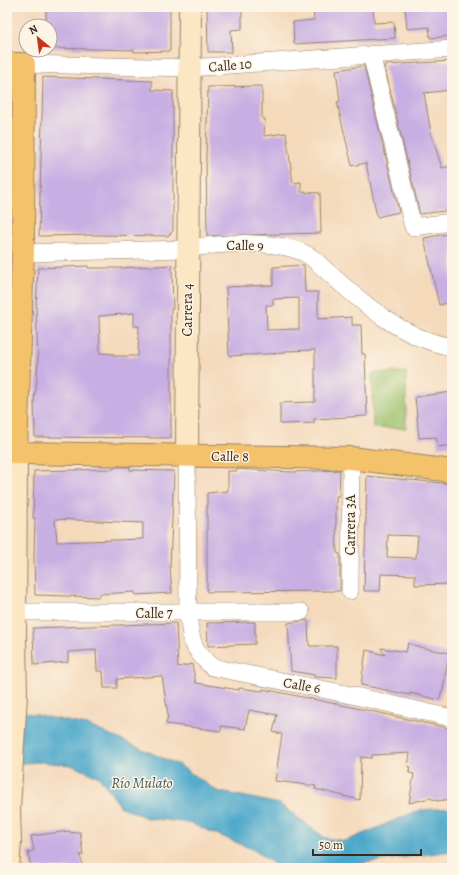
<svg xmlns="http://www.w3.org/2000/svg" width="459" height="875" font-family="Alegreya,serif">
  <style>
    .green { fill: #9bc16c; stroke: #6b7645 }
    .water { fill: #4ba7ca; stroke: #436874 }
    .building { fill: #c8afe3; fill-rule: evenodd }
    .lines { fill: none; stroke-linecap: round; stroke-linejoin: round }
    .street-casing { stroke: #98826c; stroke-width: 18 }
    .secondary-casing { stroke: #98826c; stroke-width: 24 }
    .primary-casing { stroke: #98826c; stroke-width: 24 }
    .street { stroke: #fff; stroke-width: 17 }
    .secondary { stroke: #fbe7c3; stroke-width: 22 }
    .primary { stroke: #f4c26a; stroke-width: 22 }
    .labels { text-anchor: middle; stroke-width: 3; stroke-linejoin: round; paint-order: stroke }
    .street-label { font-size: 14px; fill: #3b2a1e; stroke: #fcf5e5 }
    .water-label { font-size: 15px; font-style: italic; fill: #415c63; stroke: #fcf5e5 }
  </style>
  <rect width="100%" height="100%" fill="#fcf5e5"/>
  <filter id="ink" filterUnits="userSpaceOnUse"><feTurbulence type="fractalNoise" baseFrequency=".025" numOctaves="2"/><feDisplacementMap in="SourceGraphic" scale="8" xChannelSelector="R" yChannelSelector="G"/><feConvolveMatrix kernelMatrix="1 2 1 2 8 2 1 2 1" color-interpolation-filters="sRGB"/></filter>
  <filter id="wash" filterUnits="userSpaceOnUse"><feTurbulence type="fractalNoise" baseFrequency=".012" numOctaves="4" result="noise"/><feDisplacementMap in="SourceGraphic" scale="16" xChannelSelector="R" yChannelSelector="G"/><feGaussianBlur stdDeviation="0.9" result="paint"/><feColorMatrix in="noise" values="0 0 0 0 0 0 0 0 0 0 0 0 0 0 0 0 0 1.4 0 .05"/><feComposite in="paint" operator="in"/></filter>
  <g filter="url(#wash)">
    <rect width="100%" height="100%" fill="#f4d9bb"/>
    <path class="green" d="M406,372V428H373L372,373Z"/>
    <path class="water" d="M7,709L87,725L179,765L217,791L280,804L325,838L346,841L419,810L452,808V851L341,866L311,868L277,866L252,849L190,823L147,818L121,807L99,777L71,765L41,762L7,764Z"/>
    <g id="blocks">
      <path class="building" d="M46,7H170V51L134,52V50L50,48V26H46Z
        M207,7H242V29L231,30L232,52H208Z
        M337,7H373L374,23L394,22L395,38L294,44L293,22L314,20L313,9Z
        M405,7H452V36L430,38L429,27L407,29Z
        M452,61V90L424,93L431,133L442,168L450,166L452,210L420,214L384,65Z
        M364,66L399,212L377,217L366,163L352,166L337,102L340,101L336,70Z
        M43,77L152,81V90L173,91V231L168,236L96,235L39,236Z
        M262,86V119H265L264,136L286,133L293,183L301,182V192L320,193L321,233L207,236L206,157L208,87Z
        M452,233V302L439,305L424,238Z
        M172,265L173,309H171V438L35,437L34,403L35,391H36L38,359L36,309L38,268L88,266V268H120ZM134,313V326H139L138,356H114V354L100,353L99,316Z
        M304,265L305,292H318V319L352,317V325H361L362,354H365L367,416L314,419V423L280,424V403L315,402V350L285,351V353L229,356L226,287L273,285V267ZM299,298V329L267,330L266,305H273V299Z
        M452,392V445L438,447L436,437L419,438L415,397Z
        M114,467H130V470L174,471L170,567L172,593L135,595V592L99,594V597L35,595L34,558L35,518H33L34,471L114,469ZM55,519L143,523V539L57,542Z
        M237,469L292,472L340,470L339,496H336V522L337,553L340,554V591L207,592V493L228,491V471H237Z
        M367,476L452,484V584L415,585V575L381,574L380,591H364ZM388,535L418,536L416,558L387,557Z
        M308,620L309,646H337V678L314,677L315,675L291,671L288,623Z
        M255,622V644L208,646L207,623Z
        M176,623L178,667L192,664L196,683L239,690V688L263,691V689L366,710L452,729V799L437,801L430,798L409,803L414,774L409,773L411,767H408L410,753L372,755V758L361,757L360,800L315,789L316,786L275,781L282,734L273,732L277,715L249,710L245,729L221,726V731L166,724L168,715L162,676L117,679V688H104L103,671H97L96,650L68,652V662L34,665L33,628Z
        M408,643L419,647L449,653L443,690H442L439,700L410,693V695L361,685L366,650L385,655L381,648L406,652Z
        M70,831L71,833L80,832L83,855H80L83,868H31L28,852L34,851L31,836Z"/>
    </g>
  </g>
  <g filter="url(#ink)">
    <use href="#blocks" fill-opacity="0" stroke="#98826c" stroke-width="1"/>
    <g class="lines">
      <defs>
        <path id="street" d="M371,54L413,227L452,222
          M24,64L190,68L452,49
          M23,253L187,249C220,243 283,238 311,257C353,294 395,337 452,347
          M187,456L188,613C191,640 191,648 212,667L351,695L452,718
          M350,591L351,458
          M7,612H301"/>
        <path id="secondary" d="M7,453H16L15,640L16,695L9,808L10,841L8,868
          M187,456L190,7"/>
        <path id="primary" d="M7,64H24L23,253L16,453L351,458L452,471"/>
      </defs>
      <use href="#street" class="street-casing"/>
      <use href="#secondary" class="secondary-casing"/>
      <use href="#primary" class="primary-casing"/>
      <use href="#street" class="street"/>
      <use href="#secondary" class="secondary"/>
      <use href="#primary" class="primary"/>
    </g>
  </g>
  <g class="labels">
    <g class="street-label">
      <text transform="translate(230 65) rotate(-5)" y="5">Calle 10</text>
      <text transform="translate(245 245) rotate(1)" y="5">Calle 9</text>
      <text transform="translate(187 310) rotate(-90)" y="5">Carrera 4</text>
      <text transform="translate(230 456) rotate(1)" y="5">Calle 8</text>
      <text transform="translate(350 525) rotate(-90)" y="5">Carrera 3A</text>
      <text x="154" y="618">Calle 7</text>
      <text transform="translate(302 685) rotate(10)" y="5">Calle 6</text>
    </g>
    <g class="water-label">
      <text x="142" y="788">Río Mulato</text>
    </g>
  </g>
  <rect width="459" height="875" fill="none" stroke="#fcf5e5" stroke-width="24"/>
  <g transform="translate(38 38) rotate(331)"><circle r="19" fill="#fcf5e5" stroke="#afa495"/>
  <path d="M0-3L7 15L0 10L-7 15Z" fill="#c8321e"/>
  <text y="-6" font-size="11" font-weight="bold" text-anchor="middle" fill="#3b2a1e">N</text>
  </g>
  <path d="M313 849v6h108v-6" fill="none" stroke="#3b2a1e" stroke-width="2"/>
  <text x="319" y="849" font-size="12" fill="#3b2a1e" stroke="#fcf5e5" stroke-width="3" paint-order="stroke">50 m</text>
</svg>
